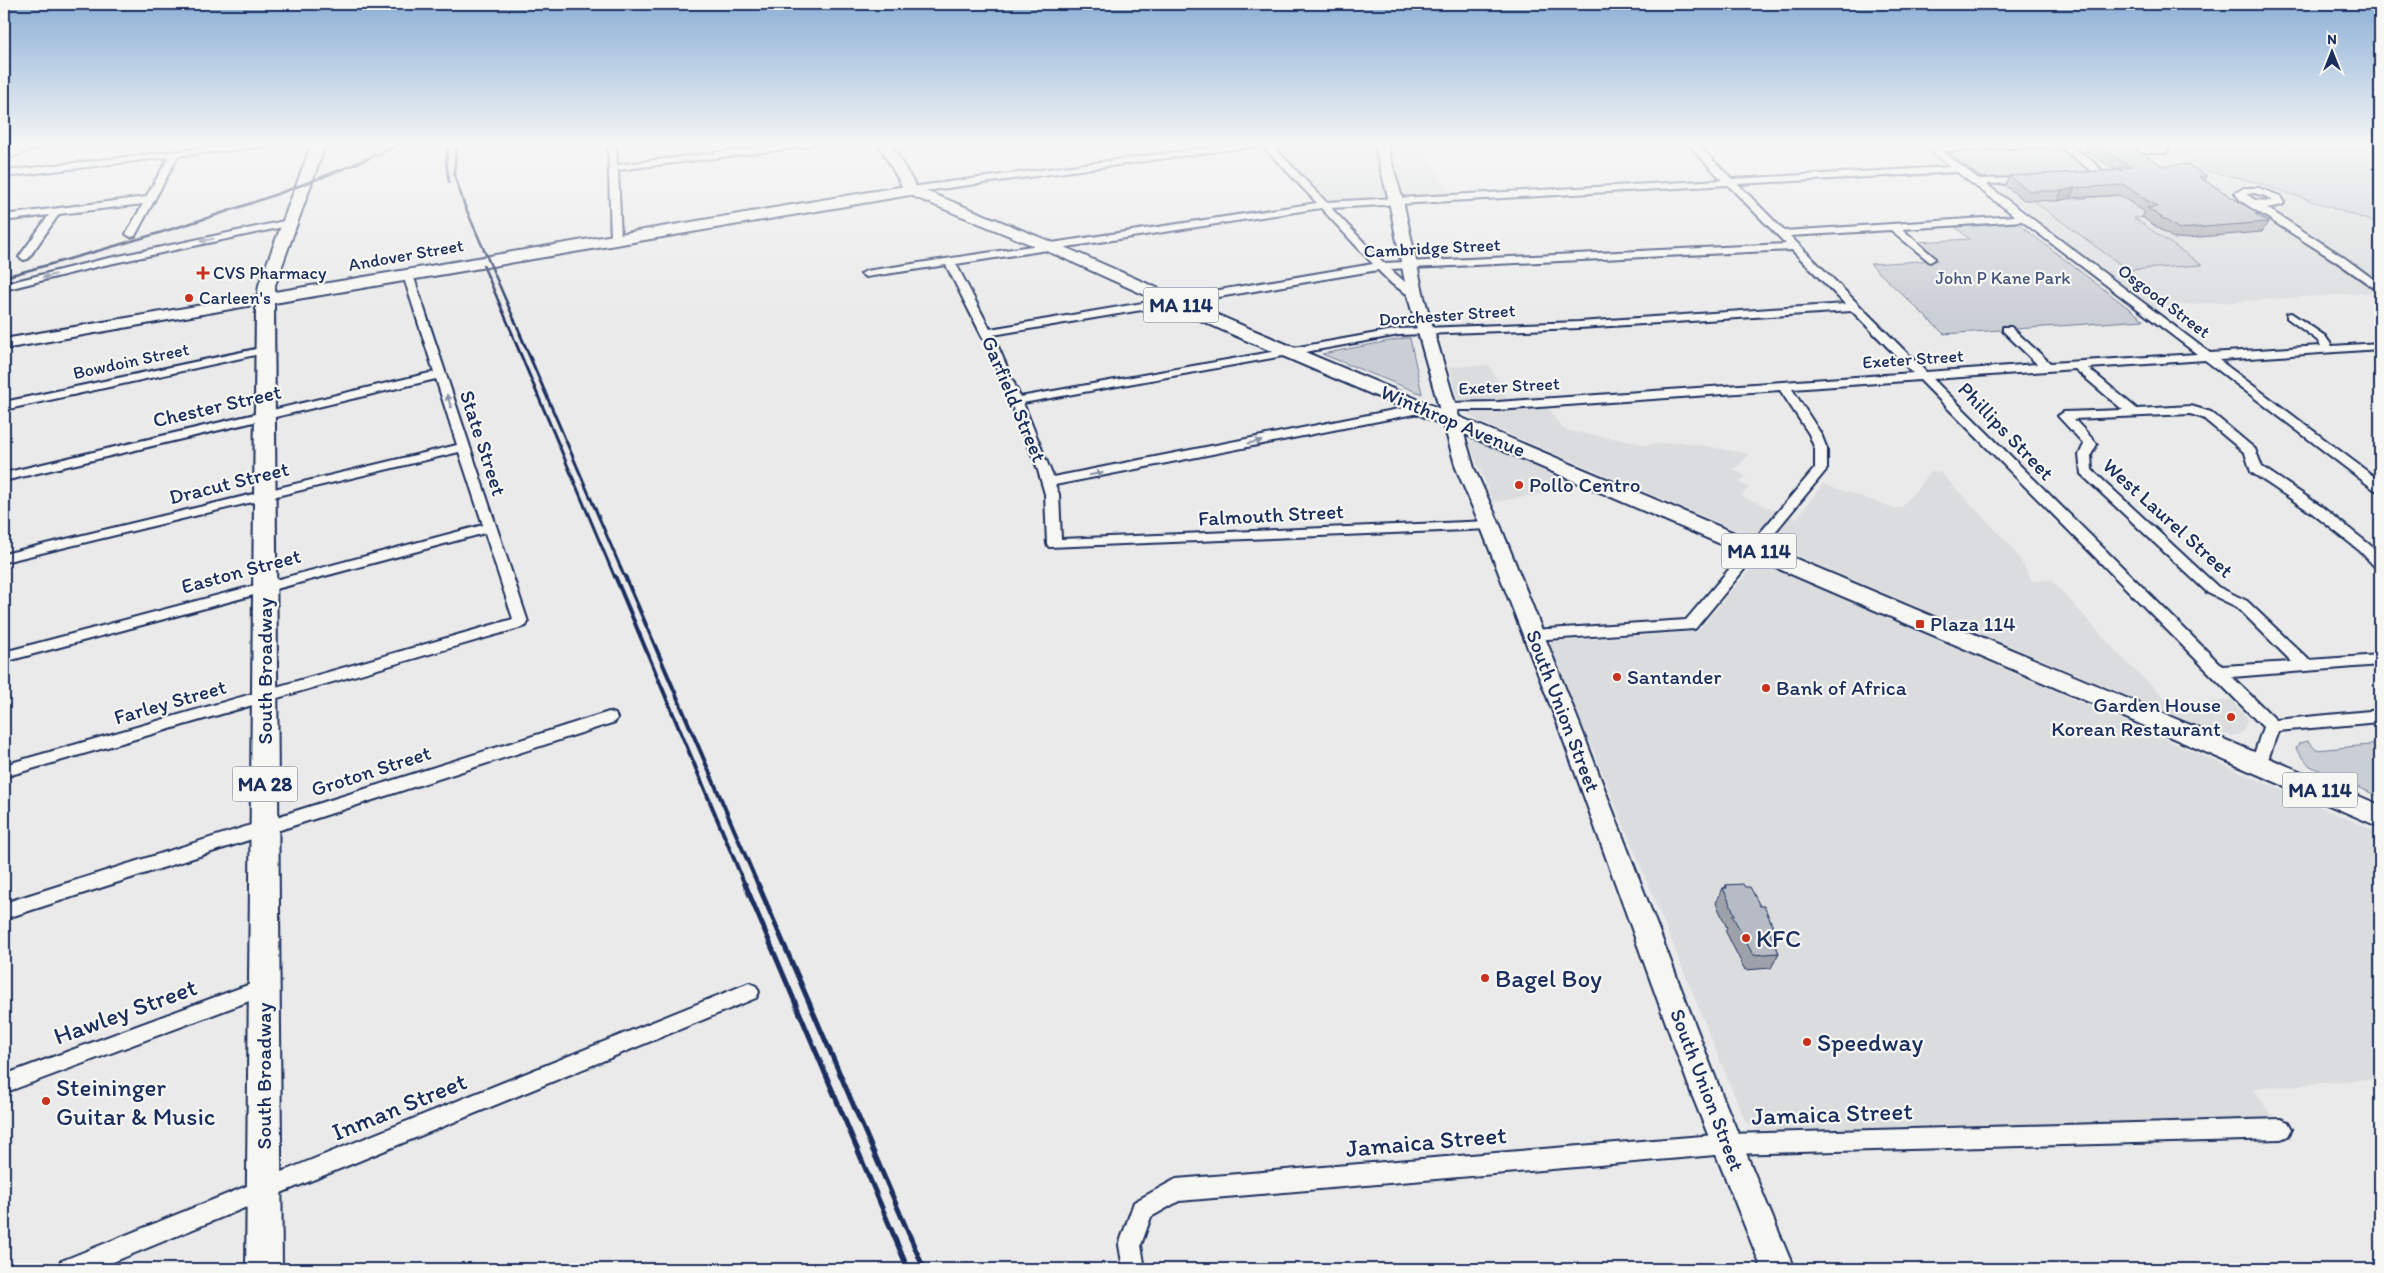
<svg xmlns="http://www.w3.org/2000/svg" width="2384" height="1273" font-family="Itim,sans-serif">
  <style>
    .built { fill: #dadcde }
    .green { fill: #caced5; stroke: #727e9a }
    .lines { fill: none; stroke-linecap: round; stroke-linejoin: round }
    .minor-casing { stroke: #1b2f5e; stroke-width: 4 }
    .secondary-casing { stroke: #1b2f5e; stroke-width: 4 }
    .primary-casing { stroke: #1b2f5e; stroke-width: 4 }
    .minor { fill: #f6f6f2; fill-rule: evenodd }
    .secondary { fill: #f6f6f2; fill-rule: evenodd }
    .primary { fill: #f6f6f2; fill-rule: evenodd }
    .rail-far3 { stroke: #1b2f5e; stroke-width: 2.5 }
    .rail-far2 { stroke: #1b2f5e; stroke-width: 3 }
    .rail-far1 { stroke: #1b2f5e; stroke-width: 4 }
    .rail { stroke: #1b2f5e; stroke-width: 5 }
    .wall { fill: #9da1aa; stroke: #1b2f5e }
    .shaded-wall { fill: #7f838b; stroke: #1b2f5e }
    .building { fill: #b6bbc6; stroke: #1b2f5e }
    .oneway { fill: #8892a8 }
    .poi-dot { fill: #c8321e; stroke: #f6f6f2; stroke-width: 2 }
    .labels { text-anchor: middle; stroke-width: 4.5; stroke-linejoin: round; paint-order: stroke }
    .far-street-label { font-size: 18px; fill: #1b2f5e; stroke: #f6f6f2 }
    .far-poi-label { font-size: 18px; fill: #1b2f5e; stroke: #f6f6f2; text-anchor: start }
    .far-park-label { font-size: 18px; fill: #47577c; stroke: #f6f6f2 }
    .shield { fill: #f6f6f2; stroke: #5d6b8a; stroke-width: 1 }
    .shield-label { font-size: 20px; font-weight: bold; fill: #1b2f5e }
    .street-label { font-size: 21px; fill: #1b2f5e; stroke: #f6f6f2 }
    .poi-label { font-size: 21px; fill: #1b2f5e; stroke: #f6f6f2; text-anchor: start }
    .near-poi-label { font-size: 25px; fill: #1b2f5e; stroke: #f6f6f2; text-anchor: start }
    .near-street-label { font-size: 25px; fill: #1b2f5e; stroke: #f6f6f2 }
  </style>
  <rect width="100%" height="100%" fill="#e9eae9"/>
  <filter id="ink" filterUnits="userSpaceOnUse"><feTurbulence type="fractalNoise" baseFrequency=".02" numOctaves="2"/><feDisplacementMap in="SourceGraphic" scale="10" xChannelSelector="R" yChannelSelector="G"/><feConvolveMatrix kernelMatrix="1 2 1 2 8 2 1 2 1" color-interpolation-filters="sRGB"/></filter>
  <g filter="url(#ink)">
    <path class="built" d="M1275,143H1426L1429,146L1426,152L1451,195L1328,201Z
      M2109,145L2153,154L2163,155L2171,152L2206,171L2221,176L2255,182L2380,224V292L2153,307L1985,180L2084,174L2089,169L2061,148Z
      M1489,365L1507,398L1539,395L1562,428L1573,432L1618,439L1645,445L1681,442L1750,454L1734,470L1746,476L1739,483L1749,487L1741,496L1796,519L1823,484L1895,508H1901L1932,471L1941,473L2010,545L2024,566L2032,581L2051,580L2129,665L2173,705L2231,700L2248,719L2243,732L2234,736L2214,732L1478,421L1461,408L1449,367Z
      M1474,441H1479L1561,476L1542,494L1493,502L1469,443Z
      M1757,561L2380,833V1078L2253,1089L2281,1129L1769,1131L1756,1129L1745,1121L1549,642L1697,632Z"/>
    <path class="green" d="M2168,143H2380V224L2255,182L2207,171L2178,153L2176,148Z
      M2038,145L2047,150L2063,149L2089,169L2084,174L1985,180L1946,151Z
      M2139,194L2152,217L2134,218L2202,265L2128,270L2032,200C2067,201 2103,196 2139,194Z
      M2018,223L2030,233L2144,320L1944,334L1870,264L1938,260L1918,242L1969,239L1955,227Z
      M1410,338L1422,394L1322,354L1405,338Z
      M2308,741L2316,750L2380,744V797L2310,766L2296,749L2299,743Z"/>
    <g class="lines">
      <defs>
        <path id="minor" d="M250,143H273L269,146L178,156L135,236L131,237L126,234L143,204L59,214L28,259L24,260L19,257L49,215L4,221V215L146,197L169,157L4,177V171Z
          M608,143H616L617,165L792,143H814L810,146L618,170L621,240L616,243L611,240Z
          M1244,143H1270L1326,202L1722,180L1687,143H1696L1732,179L1951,167L1921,143H1930L1935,146L2053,143L2049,146L1942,151L1979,179L2030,178L2032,180L2027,183L1986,184L2210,353L2321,346L2317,340L2287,318V314L2291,313L2325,336L2332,346L2380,343V349L2219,360L2380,481V491L2375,490L2205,360L2088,368L2137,409L2191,406L2211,412L2255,449L2262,467L2322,507L2370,545L2380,556V569L2375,567L2360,551L2312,513L2251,472L2245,453L2203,418L2190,414L2074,419L2097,444L2091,455L2092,470L2218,587L2247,601L2309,660L2380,655V665L2232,677L2276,720L2380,710V722L2278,731L2265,768L2259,770L2253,768L2251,764L2263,727L1920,380L1792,389L1821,434L1827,449V469L1695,629L1533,640L1528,639L1526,635L1528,631L1533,630L1686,620L1815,468V449L1809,434L1780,390L1498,410H1448L1444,409L1442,406L1444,403L1498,402L1913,373L1852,311L1579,328L1399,335L1023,403L1053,477L1424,404L1430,408L1424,412L1055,485L1059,494L1061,539L1490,521L1497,525L1490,529L1049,547L1047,544L1045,494L1037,467L991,354L946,265L866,277L861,274L866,271L1317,203L1262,145L911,193L906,190L911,187ZM1957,172L2015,216L1784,231L1738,184ZM1728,185L1786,244L1384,263L1331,208ZM1321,208L1373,264L990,329L956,264ZM2022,221L2197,354L2050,363L2011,327H2003V331L2037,364L1926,372L1790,236L1891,230L1930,262L1935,259L1934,257L1902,229ZM1792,250L1845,304L1579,322L1399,329L1020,397L993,335L1378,270L1392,284L1416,300L1421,297L1420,295L1390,269ZM2075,369L2123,410L2064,412L2058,416L2084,444L2079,455L2081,474L2208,593L2237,607L2292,662L2222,666L1933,379Z
          M2054,143C2071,143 2092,159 2103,172L2098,178L2079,179V175L2093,172Z
          M2125,143C2137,143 2147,147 2159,147L2154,143H2164L2170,148L2165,153L2142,152Z
          M2244,188H2259L2280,196L2284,203L2282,205L2267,208L2342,256L2380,284V292L2334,260L2241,201L2235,193ZM2254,193L2265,196L2273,201L2255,200L2246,194Z
          M289,220L294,223L292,225L100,266L4,290V284L100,260Z
          M408,272L413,275L528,622L526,626L4,777V765L513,619L485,533L4,662V652L483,525L459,452L4,562V554L457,445L436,379L4,481V473L434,372L403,275Z
          M265,347L269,348L271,350L269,352L4,410V402Z
          M609,712L615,714L617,718L615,722L4,919V903Z
          M264,979L271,981L274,987L271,993L4,1093V1075Z
          M749,983L756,986L759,992L756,998L96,1269H58L61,1261L69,1258Z
          M2281,1119L2288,1122L2292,1129L2288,1136L2281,1139L1727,1154L1179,1201L1151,1217L1141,1245L1145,1269H1123L1119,1245L1134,1202L1176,1179L1727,1134Z"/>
        <path id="secondary" d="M26,143H42L40,146L4,160V152Z
          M878,143H890L918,190L916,193H906Z
          M1374,143H1386L1403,201L1424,297L1474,468L1500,525L1580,725L1722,1095L1794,1269H1762L1692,1095L1558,725L1480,525L1456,468L1408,297L1389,201Z
          M266,294L271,296L274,299L271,302L4,349V339Z"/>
        <path id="primary" d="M312,143H326L275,285V292L911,185L916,187L1071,250L1234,322L2380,805V827L1222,330L1059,256L910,195L274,303L282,1269H246L256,307L259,285Z"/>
      </defs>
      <use href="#minor" class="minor-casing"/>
      <use href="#secondary" class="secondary-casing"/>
      <use href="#primary" class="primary-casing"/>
      <use href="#minor" class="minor"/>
      <use href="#secondary" class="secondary"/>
      <use href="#primary" class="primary"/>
      <path class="rail-far3" d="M449,143L446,161L449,182
        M457,143L454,174L464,204L521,335
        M483,265L513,335
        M4,277C140,240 274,202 403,143"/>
      <path class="rail-far2" d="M512,334L615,578
        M520,334L625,578"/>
      <path class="rail-far1" d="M615,576L745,885
        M625,576L758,885"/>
      <path class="rail" d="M745,884L908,1269
        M758,884L924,1269"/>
    </g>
    <path class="wall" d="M2090,143H2126L2163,166L2207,176L2205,181L2259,214L2258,216L2268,222L2262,232L2174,239L2142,217L2145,212L2119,195L2070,198L2057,201L2024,200L2005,186L2009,176L2116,170L2086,151Z
      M1726,885L1745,887L1760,906L1775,931L1772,937L1779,953L1771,968L1745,970L1725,930L1727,928L1716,903L1723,888H1725Z"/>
    <path class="shaded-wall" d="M2075,188L2070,198L2057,201L2062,191Z"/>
    <path class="building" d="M2093,143H2126L2163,166L2187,164L2207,176L2199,177L2259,214H2255L2268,222L2179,229L2147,208L2157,207L2124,185L2075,188L2062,191H2029L2009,176L2122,170L2119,168L2131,167Z
      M1743,884L1745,887H1750L1760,906H1764L1775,931H1769L1779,953L1753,955L1732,915H1735L1723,888H1727L1726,885Z"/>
    <defs><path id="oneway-solid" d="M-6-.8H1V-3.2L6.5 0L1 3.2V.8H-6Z" transform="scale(1.25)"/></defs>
    <g class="oneway">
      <use href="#oneway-solid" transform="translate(207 240) rotate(168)"/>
      <use href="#oneway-solid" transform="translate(49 276) rotate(166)"/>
      <use href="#oneway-solid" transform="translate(449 401) rotate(-108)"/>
      <use href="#oneway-solid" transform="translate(1255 442) rotate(-11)"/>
      <use href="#oneway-solid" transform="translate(1096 474) rotate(-10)"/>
    </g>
  </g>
  <linearGradient id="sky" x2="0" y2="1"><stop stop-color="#8cb0d6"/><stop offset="0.45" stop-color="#f5f6f5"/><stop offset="1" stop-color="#f5f6f5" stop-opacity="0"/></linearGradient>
  <rect width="2384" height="321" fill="url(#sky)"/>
  <g class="poi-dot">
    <path d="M200.5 265.5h5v5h5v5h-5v5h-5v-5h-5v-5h5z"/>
    <circle cx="189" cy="298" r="5"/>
    <circle cx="1519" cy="485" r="5"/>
    <rect x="1915" y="619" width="10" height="10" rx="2.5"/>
    <circle cx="1617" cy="677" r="5"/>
    <circle cx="1766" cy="688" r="5"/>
    <circle cx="2231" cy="717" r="5"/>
    <circle cx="1746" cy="938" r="5"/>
    <circle cx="1485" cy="978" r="5"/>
    <circle cx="1807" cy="1042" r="5"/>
    <circle cx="46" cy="1101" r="5"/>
  </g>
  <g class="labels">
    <g class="far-street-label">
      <text transform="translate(1432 248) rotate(-3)" y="6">Cambridge Street</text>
      <text transform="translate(406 255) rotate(-10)" y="6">Andover Street</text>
      <text transform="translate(2164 301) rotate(37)" y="6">Osgood Street</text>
      <text transform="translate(1447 315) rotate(-4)" y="6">Dorchester Street</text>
      <text transform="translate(1913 359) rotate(-4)" y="6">Exeter Street</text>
      <text transform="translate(131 361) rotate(-12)" y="6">Bowdoin Street</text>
      <text transform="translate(1509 386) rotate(-3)" y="6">Exeter Street</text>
    </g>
    <g class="far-poi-label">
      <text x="213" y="279">CVS Pharmacy</text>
      <text x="199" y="304">Carleen's</text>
    </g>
    <g class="far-park-label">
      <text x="2003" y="284">John P Kane Park</text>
    </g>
    <g class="shield">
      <rect x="1143.5" y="287.5" width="75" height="35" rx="4"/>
      <rect x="1721.5" y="533.5" width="75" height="35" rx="4"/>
      <rect x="232.5" y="766.5" width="65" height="35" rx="4"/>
      <rect x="2282.5" y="772.5" width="75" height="35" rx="4"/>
    </g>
    <g class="shield-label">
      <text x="1181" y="312">MA 114</text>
      <text x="1759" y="558">MA 114</text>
      <text x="265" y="791">MA 28</text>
      <text x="2320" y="797">MA 114</text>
    </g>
    <g class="street-label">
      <text transform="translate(1014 399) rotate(67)" y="7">Garfield Street</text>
      <text transform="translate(217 406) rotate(-13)" y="7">Chester Street</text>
      <text transform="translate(1453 421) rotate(23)" y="7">Winthrop Avenue</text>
      <text transform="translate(2006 431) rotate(46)" y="7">Phillips Street</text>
      <text transform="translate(483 443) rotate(72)" y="7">State Street</text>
      <text transform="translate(229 483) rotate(-14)" y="7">Dracut Street</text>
      <text transform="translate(1271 515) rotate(-3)" y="7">Falmouth Street</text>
      <text transform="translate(2168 518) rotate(42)" y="7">West Laurel Street</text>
      <text transform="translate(241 571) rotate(-15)" y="7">Easton Street</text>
      <text transform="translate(265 671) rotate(-90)" y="7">South Broadway</text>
      <text transform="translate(170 702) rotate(-16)" y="7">Farley Street</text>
      <text transform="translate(1563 711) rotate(69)" y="7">South Union Street</text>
      <text transform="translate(371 771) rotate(-18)" y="7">Groton Street</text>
      <text transform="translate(264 1076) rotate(-90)" y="7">South Broadway</text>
      <text transform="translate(1707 1090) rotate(69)" y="7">South Union Street</text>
    </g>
    <g class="poi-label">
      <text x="1529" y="492">Pollo Centro</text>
      <text x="1930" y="631">Plaza 114</text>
      <text x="1627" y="684">Santander</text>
      <text x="1776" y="695">Bank of Africa</text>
      <text x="2221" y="712" text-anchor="end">Garden House<tspan x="2221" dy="24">Korean Restaurant</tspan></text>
    </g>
    <g class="near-poi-label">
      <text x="1756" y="947">KFC</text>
      <text x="1495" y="987">Bagel Boy</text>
      <text x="1817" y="1051">Speedway</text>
      <text x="56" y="1096">Steininger<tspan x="56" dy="29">Guitar &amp; Music</tspan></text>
    </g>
    <g class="near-street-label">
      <text transform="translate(125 1011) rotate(-20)" y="9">Hawley Street</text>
      <text transform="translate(399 1106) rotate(-22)" y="9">Inman Street</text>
      <text transform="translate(1832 1113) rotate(-2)" y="9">Jamaica Street</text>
      <text transform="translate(1426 1141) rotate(-5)" y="9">Jamaica Street</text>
    </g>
  </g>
  <rect width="2384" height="1273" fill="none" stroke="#f6f6f2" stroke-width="20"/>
  <rect x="10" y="10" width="2364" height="1253" fill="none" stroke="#1b2f5e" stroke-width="2" filter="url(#ink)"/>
  <g transform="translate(2332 52)" stroke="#f6f6f2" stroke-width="4" paint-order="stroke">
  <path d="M0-4L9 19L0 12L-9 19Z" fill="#1b2f5e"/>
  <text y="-8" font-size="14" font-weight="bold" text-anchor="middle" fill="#1b2f5e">N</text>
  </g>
</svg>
